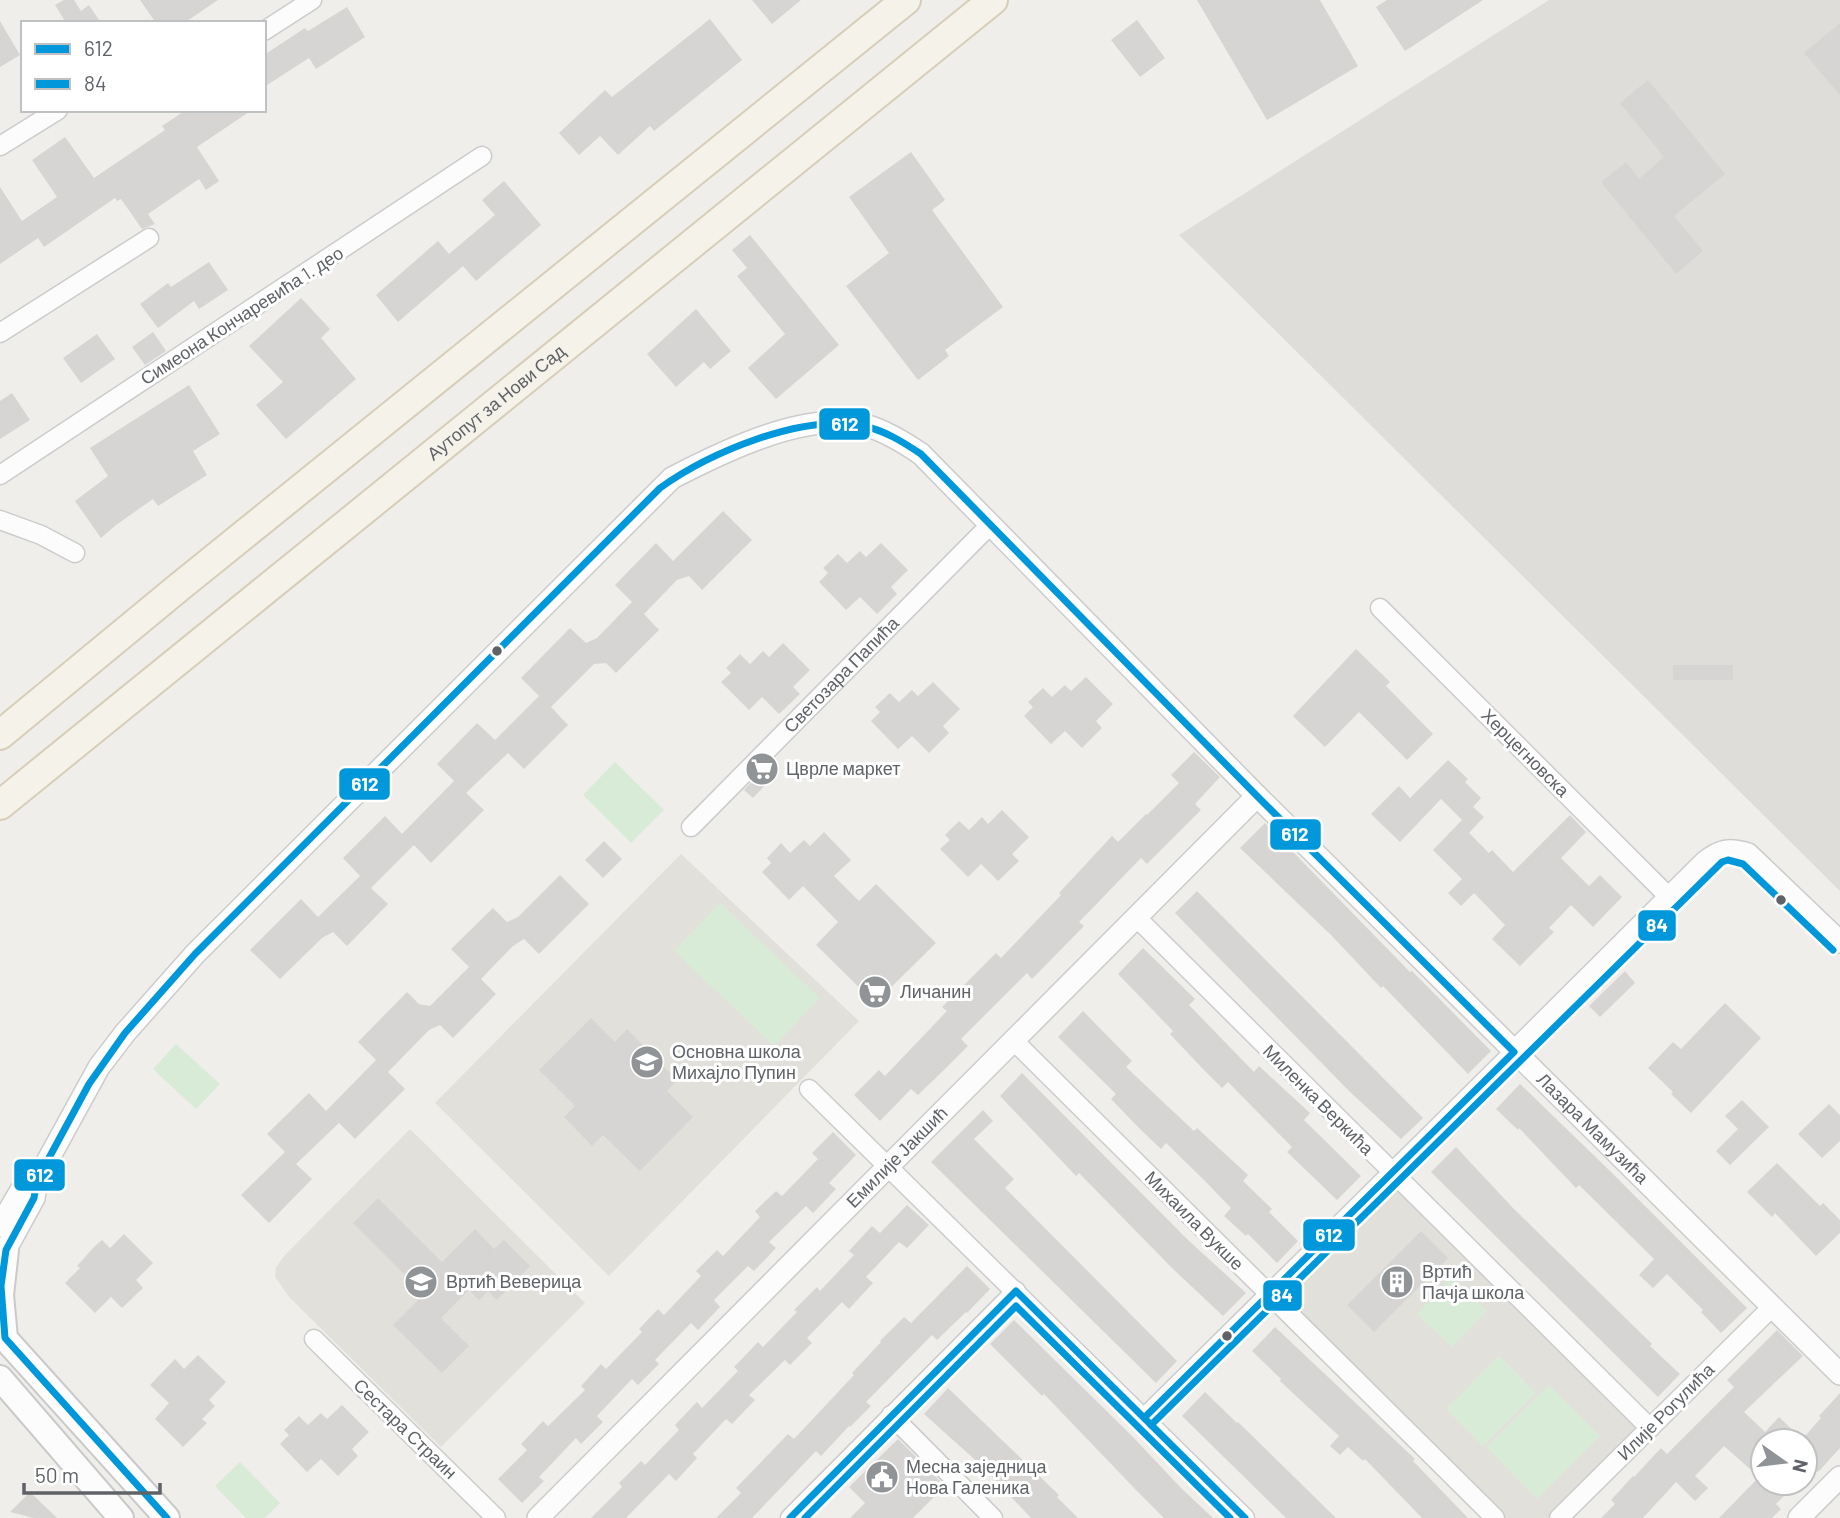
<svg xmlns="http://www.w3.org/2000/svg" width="1840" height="1518" font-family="Barlow,sans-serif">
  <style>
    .industrial { fill: #dfddda }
    .education { fill: #e2e0da }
    .green { fill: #d8ebd6 }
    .building { fill: #d6d5d3 }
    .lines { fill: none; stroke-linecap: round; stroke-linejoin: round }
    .minor-casing { stroke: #cbcccc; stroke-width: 21 }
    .tertiary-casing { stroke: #cbcccc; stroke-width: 24 }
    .secondary-casing { stroke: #cacacb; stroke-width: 28 }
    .primary-casing { stroke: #d7ceb8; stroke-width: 32 }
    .minor { stroke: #fdfcfc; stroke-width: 18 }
    .tertiary { stroke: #fdfcfc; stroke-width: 21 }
    .secondary { stroke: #fdfcfc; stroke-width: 24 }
    .primary { stroke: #f4f2e9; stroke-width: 28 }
    .bus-1-casing { stroke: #fff; stroke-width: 12 }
    .bus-2-casing { stroke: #fff; stroke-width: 12 }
    .bus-1 { stroke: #0098da; stroke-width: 7 }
    .bus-2 { stroke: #0098da; stroke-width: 7 }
    .bus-dot { fill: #5f6368; stroke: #fff; stroke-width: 2.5 }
    .labels { text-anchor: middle; stroke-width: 6; stroke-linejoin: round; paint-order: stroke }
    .street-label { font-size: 18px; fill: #5f6368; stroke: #fff }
    .poi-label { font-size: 18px; fill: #5f6368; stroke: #fff; text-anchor: start }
    .line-badge { stroke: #fff; stroke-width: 2.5 }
    .badge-label { font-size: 19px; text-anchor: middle; font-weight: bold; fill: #fff }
  </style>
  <rect width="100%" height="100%" fill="#efeeea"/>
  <path class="industrial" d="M1549,0H1840V891L1179,235Z"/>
  <path class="education" d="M681,854L859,1021L609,1276L435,1103Z
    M410,1129L585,1303L441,1447L290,1298L275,1277L276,1267L285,1255Z
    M1392,1173L1650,1428L1559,1518H1495L1268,1295Z"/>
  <path class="green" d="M615,762L664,810L631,843L583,795Z
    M720,903L820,998L774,1046L674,951Z
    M176,1044L220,1084L196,1109L153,1069Z
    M1452,1277L1487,1311L1452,1347L1417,1314Z
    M1499,1356L1536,1393L1483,1446L1446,1409Z
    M1549,1385L1600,1436L1537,1499L1487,1447Z
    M240,1462L280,1503L265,1518H246L215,1486Z"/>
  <path class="building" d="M64,0H74L81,11L89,5L101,23H63L65,21L55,5Z
    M140,0H218L184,23H156Z
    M752,0H801L772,24Z
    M1197,0H1320L1358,66L1267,120Z
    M1387,0H1483L1405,51L1376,7Z
    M347,7L365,37L316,69L309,58L264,87V55L305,28L308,31Z
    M710,19L742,60L654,131L650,126L618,155L600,136L579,155L559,133L605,90L612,97Z
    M1137,20L1165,58L1140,77L1111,40Z
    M0,21L20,55L0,67Z
    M1840,23V95L1804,53Z
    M1648,80L1725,174L1674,216L1703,251L1676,274L1601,182L1626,162L1639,179L1664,157L1620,103Z
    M186,110H252L197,147L219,181L206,190L199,179L148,214L155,224L142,229L121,199L117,201L115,198L44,247L38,238L0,264V187L22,221L57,197L32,160L65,137L94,178L165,130L162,126Z
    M911,152L945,200L932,210L1003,307L945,350L949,356L918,380L846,286L889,253L849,197Z
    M504,181L541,225L476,281L463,266L398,322L376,295L438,241L449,254L495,215L482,200Z
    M750,235L839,345L776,399L748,368L785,334L737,276L747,268L732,250Z
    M209,262L228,290L199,309L194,301L158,328L140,304L168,283L171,287Z
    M301,298L330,329L321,338L356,379L286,439L256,405L283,382L249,346Z
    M696,309L731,351L710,369L704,362L676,387L647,354Z
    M153,332L166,351L145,365L132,347Z
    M97,334L115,359L81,383L63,358Z
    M189,385L220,434L193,451L207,475L158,506L153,499L116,525L101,538L75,501L108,476L90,448Z
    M12,393L30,420L0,439V401Z
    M723,511L752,540L702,590L689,576L677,580L644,614L659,630L616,673L606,663L594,664L551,707L568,725L524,769L508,753L466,793L484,810L431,863L414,845L371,888L388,904L347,946L333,932L322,938L280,979L250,950L301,899L318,917L360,876L343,858L385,816L402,834L454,781L437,764L477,723L495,740L539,696L521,678L570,628L586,643L597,638L632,602L615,585L656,543L673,561Z
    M881,543L908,570L891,587L897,594L877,614L860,597L846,610L819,582L828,573L823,568L838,554L847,563L860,551L866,557Z
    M783,643L810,670L793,687L800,694L779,714L762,697L749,710L721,682L731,673L726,668L740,654L750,664L763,651L769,657Z
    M1356,649L1390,682L1386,686L1433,734L1407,760L1359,712L1325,747L1293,716Z
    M1673,665H1733V680H1673Z
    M1086,677L1113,704L1096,721L1102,728L1082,748L1065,731L1051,744L1024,716L1033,707L1028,702L1043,688L1052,697L1065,685L1071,691Z
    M933,682L960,709L943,726L949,733L929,753L912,736L898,749L871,721L880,712L875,707L890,693L899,702L912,690L918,696Z
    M1194,752L1220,777L1195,804L1201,810L1147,864L1141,858L1079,922L1084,926L1032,979L1027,973L961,1039L968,1046L946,1068L918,1095L911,1089L880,1121L854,1095L879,1070L885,1076L947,1011L942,1007L996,953L1001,958L1061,895L1059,893L1112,836L1118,842L1146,814L1147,815L1179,783L1171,775Z
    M1448,760L1468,779L1465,782L1481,798L1473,807L1484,817L1469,833L1489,853L1492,850L1513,872L1570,815L1586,832L1561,858L1589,886L1600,875L1622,897L1593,927L1571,905L1549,928L1554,932L1520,966L1492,939L1505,925L1474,893L1461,906L1448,893L1462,879L1433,850L1462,820L1441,799L1400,842L1371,814L1399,786L1410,798Z
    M771,762L779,770L753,798L744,790Z
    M1002,810L1029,837L1012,854L1019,861L998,881L981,864L968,877L940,849L950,840L945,835L959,821L969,830L982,817L988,824Z
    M1265,823L1410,972L1412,971L1491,1051L1468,1074L1383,986L1381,988L1332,936L1240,848Z
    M824,832L851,860L834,876L859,901L876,884L936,943L875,1003L816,945L838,922L803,886L789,900L762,872L771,863L767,858L781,843L790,853L804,840L810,846Z
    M604,841L622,859L603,878L585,860Z
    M560,875L589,904L539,954L524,939L513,946L481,979L496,994L453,1038L440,1025L429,1030L388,1072L405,1089L355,1139L339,1123L296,1164L312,1179L269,1223L241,1195L285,1152L267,1134L309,1093L326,1111L376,1060L358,1042L407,992L419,1004L430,1006L469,967L451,949L493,908L507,922L518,917Z
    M1197,891L1423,1118L1401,1139L1349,1091L1175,913Z
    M1143,948L1195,999L1189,1005L1254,1072L1259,1066L1310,1113L1304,1120L1361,1176L1337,1200L1287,1152L1292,1147L1228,1082L1222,1088L1201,1067L1170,1034L1173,1031L1118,974Z
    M1625,971L1635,983L1600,1017L1589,1006Z
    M1725,1003L1761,1038L1691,1113L1671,1094L1673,1092L1648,1068L1673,1042L1681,1049Z
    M1083,1011L1132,1061L1126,1067L1194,1131L1197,1128L1248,1175L1243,1181L1272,1209L1269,1212L1298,1241L1277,1263L1248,1234L1246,1236L1224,1216L1231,1208L1204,1180L1166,1143L1161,1149L1139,1128L1111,1099L1116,1094L1058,1037Z
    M591,1018L615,1042L627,1029L677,1080L667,1091L693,1117L640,1171L603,1135L592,1146L564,1117L575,1106L539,1070Z
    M1022,1073L1187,1239L1246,1293L1223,1316L1172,1268L1079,1173L1076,1176L1000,1096Z
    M1520,1084L1609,1170L1747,1308L1721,1333L1701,1312L1703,1310L1667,1274L1653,1288L1639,1275L1654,1259L1579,1185L1576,1188L1519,1128L1518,1130L1496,1109Z
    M1742,1100L1769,1127L1730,1165L1716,1151L1738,1129L1725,1116Z
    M1829,1104L1840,1115V1141L1822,1158L1798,1134Z
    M983,1110L993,1121L974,1139L1014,1179L1005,1188L1177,1361L1156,1383L931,1162Z
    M833,1132L856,1155L829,1183L836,1189L813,1213L806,1206L769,1242L776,1248L754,1271L748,1266L714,1300L720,1307L698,1330L691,1323L655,1360L659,1364L638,1385L632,1379L597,1416L603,1422L581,1444L576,1438L539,1477L544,1481L522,1503L498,1479L527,1450L521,1444L543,1421L548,1426L585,1390L581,1386L601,1364L606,1369L642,1332L639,1329L658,1309L664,1315L701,1276L696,1271L717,1250L723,1256L760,1217L755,1211L776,1191L782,1196L818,1159L812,1153Z
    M1456,1147L1513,1208L1652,1344L1650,1346L1680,1374L1658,1397L1431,1172Z
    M1777,1163L1820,1206L1823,1203L1840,1220V1233L1816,1256L1775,1213L1772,1217L1747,1192Z
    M378,1198L442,1262L475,1229L494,1249L504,1240L530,1266L497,1300L488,1291L479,1300L469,1290L441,1318L469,1346L442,1373L393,1325L424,1294L353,1223Z
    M907,1205L929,1225L907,1248L899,1242L866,1277L873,1283L849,1309L842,1302L807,1338L812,1343L790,1365L785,1360L749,1395L755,1400L732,1424L726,1419L693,1454L697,1458L676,1481L669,1474L626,1518H591L622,1487L619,1483L641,1461L645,1465L679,1430L675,1425L697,1402L702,1408L738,1371L734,1367L758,1342L763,1347L797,1312L794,1310L817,1287L820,1291L854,1255L849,1251L872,1226L880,1233Z
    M1421,1231L1448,1258L1374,1332L1347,1305Z
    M124,1234L153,1263L136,1280L143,1288L122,1308L111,1297L95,1313L65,1283L80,1268L77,1266L94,1247L102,1240L110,1248Z
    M967,1266L990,1289L967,1313L966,1312L937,1340L932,1335L866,1402L871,1406L850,1427L849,1426L821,1456L816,1451L752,1518H716L741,1493L736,1488L788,1434L794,1439L854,1375L852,1373L881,1342L880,1341L904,1317L911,1323Z
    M1014,1320L1132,1436L1182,1489L1213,1518H1164L1137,1491L1044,1394L1042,1396L990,1344Z
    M1275,1327L1415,1459L1413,1461L1468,1518H1422L1365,1459L1363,1461L1348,1447L1340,1455L1330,1446L1339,1436L1280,1381L1281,1379L1252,1351Z
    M1777,1330L1803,1356L1744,1412L1765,1432L1779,1417L1804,1441H1763V1483H1797L1776,1504L1781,1509L1772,1518H1719L1759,1477L1724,1446L1695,1476L1708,1488L1695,1501L1676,1482L1643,1518H1601L1615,1504L1611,1500L1633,1476L1634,1477L1661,1448L1667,1454L1734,1387L1727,1380Z
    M198,1355L226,1382L209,1400L215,1406L202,1419L207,1423L183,1447L155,1419L169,1403L150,1385L175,1359L184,1369Z
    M948,1388L1059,1495L1057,1497L1078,1518H1031L982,1466L924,1414Z
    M1205,1392L1237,1423L1238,1422L1336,1518H1286L1182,1416Z
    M1840,1393V1448L1818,1472L1813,1467L1805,1475V1436L1821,1418L1819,1416Z
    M342,1405L369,1432L352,1449L358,1456L338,1476L321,1459L307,1472L280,1444L289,1435L284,1430L299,1416L308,1425L321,1413L327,1419Z
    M898,1439L945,1486L913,1518H850L865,1503L849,1487Z
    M30,1492L57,1518H34L10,1512Z"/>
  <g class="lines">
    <defs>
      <g id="minor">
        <path d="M264,31L312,0"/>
        <path d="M0,146L58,110"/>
        <path d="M0,333L149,238"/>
        <path d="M0,475L482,156"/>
        <path d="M0,520L41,535L75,553"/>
        <path d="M1380,608L1670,898"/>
        <path id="s1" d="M691,827L991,524"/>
        <path d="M1137,918L1650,1428"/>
        <path d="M1014,1041L1495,1518"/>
        <path d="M809,1089L1245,1518"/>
        <path d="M314,1339L496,1518"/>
        <path d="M891,1415L993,1518"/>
        <path d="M1144,1418L1514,1052"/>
        <path d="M790,1518L1016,1291"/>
        <path d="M1559,1518L1772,1307"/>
      </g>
      <g id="tertiary">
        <path d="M1514,1052L1705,862C1720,850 1729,848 1748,854L1840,942"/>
        <path d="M0,1226L21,1190L37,1180"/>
        <path id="s2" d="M0,1260L34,1198L37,1180L99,1067L125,1033L195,954L672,478C724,451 809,409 868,426C887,432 905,443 921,454L1257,796L1840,1374"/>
        <path id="s3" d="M538,1518L1257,796"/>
        <path d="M1799,1518L1840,1477"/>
      </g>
      <path id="secondary" d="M0,1333L167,1518
        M5,1338L1,1295L6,1250
        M0,1378L121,1518"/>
      <g id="primary">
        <path d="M0,735L178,588L906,0"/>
        <path id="s4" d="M0,805L993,0"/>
      </g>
    </defs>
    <use href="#minor" class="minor-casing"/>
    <use href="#tertiary" class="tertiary-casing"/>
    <use href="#secondary" class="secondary-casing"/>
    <use href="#primary" class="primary-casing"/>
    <use href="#minor" class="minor"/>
    <use href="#tertiary" class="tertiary"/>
    <use href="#secondary" class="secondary"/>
    <use href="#primary" class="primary"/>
    <defs>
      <path id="bus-1" d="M1144,1418L1514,1052
        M167,1518L5,1338L1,1286L6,1250L34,1198L37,1180L89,1084L125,1033L195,954L660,488C709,453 802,413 863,426C884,430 903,442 921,454L1257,796L1514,1052
        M790,1518L1016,1291L1245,1518"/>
      <path id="bus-2" d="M1151,1425L1722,862L1728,860L1743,864L1833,950
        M805,1518L1016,1306L1230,1518"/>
    </defs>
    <use href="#bus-1" class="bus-1-casing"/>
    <use href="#bus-2" class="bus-2-casing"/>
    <use href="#bus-1" class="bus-1"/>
    <use href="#bus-2" class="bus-2"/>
  </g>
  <defs>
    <symbol id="supermarket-disc" viewBox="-11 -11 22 22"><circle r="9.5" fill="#919496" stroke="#fff"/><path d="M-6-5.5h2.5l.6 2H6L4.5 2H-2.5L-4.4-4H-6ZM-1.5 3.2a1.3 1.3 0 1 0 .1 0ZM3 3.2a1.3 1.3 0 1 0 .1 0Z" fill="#fff"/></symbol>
    <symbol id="school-disc" viewBox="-11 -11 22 22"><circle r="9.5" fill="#919496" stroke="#fff"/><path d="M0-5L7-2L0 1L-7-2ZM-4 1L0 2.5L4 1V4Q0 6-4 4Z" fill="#fff"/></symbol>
    <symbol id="building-disc" viewBox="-11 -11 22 22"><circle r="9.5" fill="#919496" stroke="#fff"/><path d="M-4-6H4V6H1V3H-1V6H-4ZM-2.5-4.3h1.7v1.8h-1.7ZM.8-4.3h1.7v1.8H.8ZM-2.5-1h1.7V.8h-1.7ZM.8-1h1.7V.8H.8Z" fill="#fff"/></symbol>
    <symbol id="civic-disc" viewBox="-11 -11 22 22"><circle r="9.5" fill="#919496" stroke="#fff"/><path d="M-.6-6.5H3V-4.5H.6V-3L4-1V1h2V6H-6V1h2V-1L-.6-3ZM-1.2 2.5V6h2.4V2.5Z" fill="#fff"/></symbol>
  </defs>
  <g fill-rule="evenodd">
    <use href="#supermarket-disc" x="743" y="750" width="38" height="38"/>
    <use href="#supermarket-disc" x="856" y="973" width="38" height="38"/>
    <use href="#school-disc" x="628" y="1043" width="38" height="38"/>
    <use href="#school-disc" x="402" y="1263" width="38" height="38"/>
    <use href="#building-disc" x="1378" y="1263" width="38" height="38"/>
    <use href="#civic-disc" x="863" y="1458" width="38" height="38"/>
  </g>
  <g class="bus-dot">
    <circle cx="497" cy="651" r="6"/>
    <circle cx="1781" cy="900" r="6"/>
    <circle cx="1227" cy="1336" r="6"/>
  </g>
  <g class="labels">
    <g class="street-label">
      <text transform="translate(242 316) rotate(-33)" y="6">Симеона Кончаревића 1. део</text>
      <text dy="6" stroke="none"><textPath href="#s4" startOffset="639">Аутопут за Нови Сад</textPath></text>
      <text dy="6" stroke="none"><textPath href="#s1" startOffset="214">Светозара Папића</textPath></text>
      <text transform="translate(1525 753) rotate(45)" y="6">Херцегновска</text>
      <text transform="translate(1318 1100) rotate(45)" y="6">Миленка Веркића</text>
      <text dy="6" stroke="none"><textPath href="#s2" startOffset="2259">Лазара Мамузића</textPath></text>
      <text dy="6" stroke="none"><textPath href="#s3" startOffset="509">Емилије Јакшић</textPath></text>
      <text transform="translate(1194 1221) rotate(45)" y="6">Михаила Вукше</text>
      <text transform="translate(1666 1412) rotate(-45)" y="6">Илије Рогулића</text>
      <text transform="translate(405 1429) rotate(44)" y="6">Сестара Страин</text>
    </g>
    <g class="poi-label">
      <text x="786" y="775">Цврле маркет</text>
      <text x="900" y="998">Личанин</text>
      <text x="672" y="1058">Основна школа<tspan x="672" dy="21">Михајло Пупин</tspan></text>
      <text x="1422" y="1278">Вртић<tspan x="1422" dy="21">Пачја школа</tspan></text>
      <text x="446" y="1288">Вртић Веверица</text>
      <text x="906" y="1473">Месна заједница<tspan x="906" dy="21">Нова Галеника</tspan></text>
    </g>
  </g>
  <g class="line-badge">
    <rect x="818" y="407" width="53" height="34" rx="7" fill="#0098da"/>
    <rect x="338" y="767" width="53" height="34" rx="7" fill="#0098da"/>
    <rect x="1269" y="818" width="53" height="33" rx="7" fill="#0098da"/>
    <rect x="1637" y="909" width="40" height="33" rx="7" fill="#0098da"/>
    <rect x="13" y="1158" width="53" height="34" rx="7" fill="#0098da"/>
    <rect x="1302" y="1218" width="54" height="34" rx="7" fill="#0098da"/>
    <rect x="1262" y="1279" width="41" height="33" rx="7" fill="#0098da"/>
  </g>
  <g class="badge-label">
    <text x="845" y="431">612</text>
    <text x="365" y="791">612</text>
    <text x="1295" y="841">612</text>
    <text x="1657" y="932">84</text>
    <text x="40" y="1182">612</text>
    <text x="1329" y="1242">612</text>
    <text x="1282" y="1302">84</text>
  </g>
  <rect x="21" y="21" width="245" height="91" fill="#ffffff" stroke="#bfc1c3" stroke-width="2"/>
  <rect x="35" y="44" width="35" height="10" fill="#0098da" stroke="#bfc1c3" stroke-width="2"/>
  <text x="84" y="56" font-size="21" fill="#5f6368">612</text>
  <rect x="35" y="79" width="35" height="10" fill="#0098da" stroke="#bfc1c3" stroke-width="2"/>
  <text x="84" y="91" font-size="21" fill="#5f6368">84</text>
  <g transform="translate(1784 1462) rotate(104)"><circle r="33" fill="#ffffff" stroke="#bfc1c3" stroke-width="2"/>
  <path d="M0-5L12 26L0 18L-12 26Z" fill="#919496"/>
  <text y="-10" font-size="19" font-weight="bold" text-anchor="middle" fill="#5f6368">N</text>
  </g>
  <path d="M24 1483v10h136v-10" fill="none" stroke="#5f6368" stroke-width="3.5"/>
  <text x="35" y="1483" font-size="21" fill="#5f6368" stroke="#ffffff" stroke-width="5" paint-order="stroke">50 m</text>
</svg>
